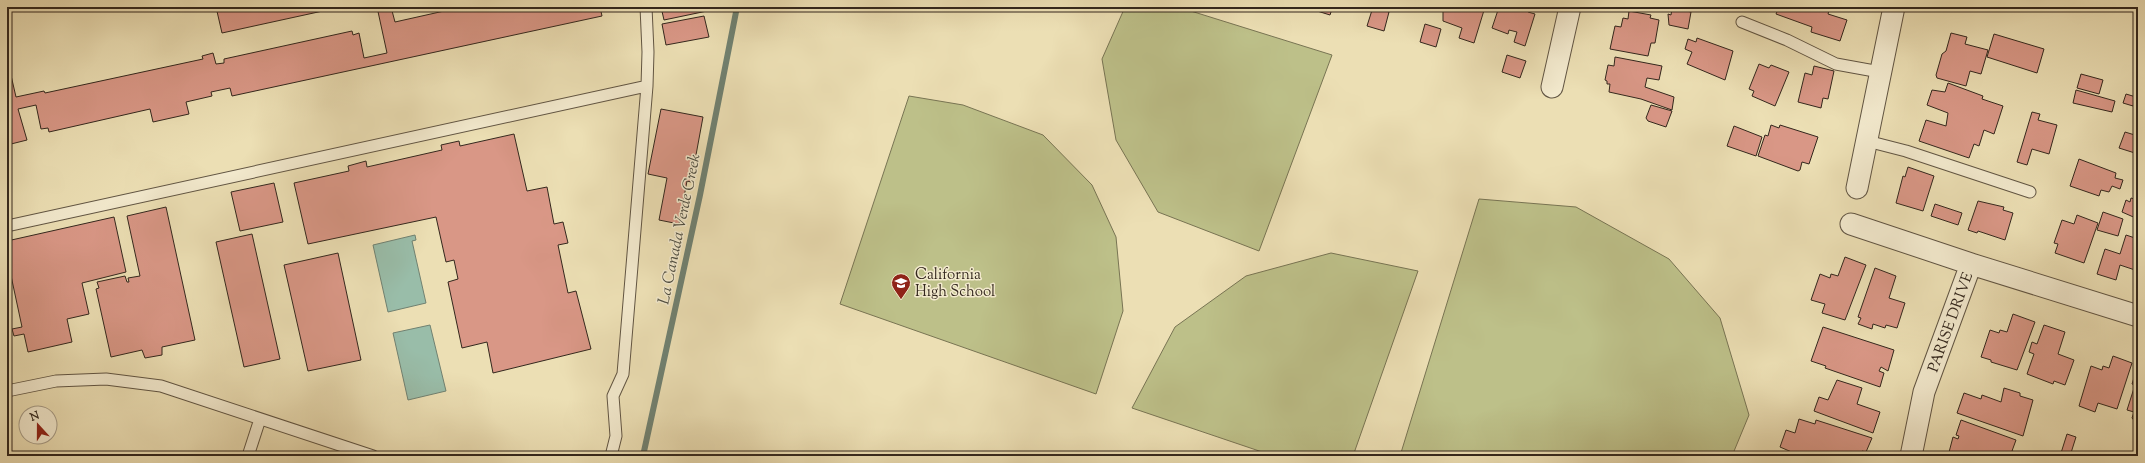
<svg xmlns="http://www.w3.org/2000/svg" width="2145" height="463" font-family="'Sorts Mill Goudy',serif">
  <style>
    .green { fill: #bdc089; stroke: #787453 }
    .water { fill: #99bda9; stroke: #708171 }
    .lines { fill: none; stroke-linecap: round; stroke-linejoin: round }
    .stream { stroke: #708171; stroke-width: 6 }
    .building { fill: #d99786; stroke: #33271d }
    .service-casing { stroke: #615543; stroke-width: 13 }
    .minor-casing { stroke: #615543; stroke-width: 23 }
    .service { stroke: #f3eace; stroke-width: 11 }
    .minor { stroke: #f3eace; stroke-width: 21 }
    .labels { text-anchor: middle; stroke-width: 3; stroke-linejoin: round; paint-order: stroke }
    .poi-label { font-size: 15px; fill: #33271d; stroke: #f3eace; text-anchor: start }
    .street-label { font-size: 15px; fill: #33271d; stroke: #f3eace }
    .water-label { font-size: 16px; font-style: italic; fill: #4c4c40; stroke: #f3eace }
  </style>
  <rect width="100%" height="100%" fill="#ecdfb4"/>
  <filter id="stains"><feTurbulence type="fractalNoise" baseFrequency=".005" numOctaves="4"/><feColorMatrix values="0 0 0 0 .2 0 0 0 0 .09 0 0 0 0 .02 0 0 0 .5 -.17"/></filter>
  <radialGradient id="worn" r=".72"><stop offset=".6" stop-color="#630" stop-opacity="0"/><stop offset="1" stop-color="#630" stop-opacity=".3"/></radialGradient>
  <path class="green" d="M1125,7H1178L1332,55L1259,251L1158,212L1116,140L1102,59Z
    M909,96L963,105L1043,135L1092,185L1116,237L1123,311L1096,394L840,304Z
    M1479,199L1576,207L1669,259L1720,318L1749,415L1732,456H1400Z
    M1331,253L1418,271L1353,456H1274L1132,408L1175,327L1246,276Z"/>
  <path class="water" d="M415,235L416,240L412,241L426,303L388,312L373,245Z
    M430,325L446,391L408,400L393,333Z"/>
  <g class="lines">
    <path class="stream" d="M643,456L700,195L737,7"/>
  </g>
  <path class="building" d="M216,7H341L222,33Z
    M377,7H391L395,22L462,7H600L602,16L232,96L230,88L211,92L212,96L186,102L189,114L153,122L150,109L49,132L48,128L41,129L36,105L18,109L27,140L7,145V58L16,97L44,91L45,93L203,59L202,56L213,53L216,64L224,63V59L352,31L353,35L359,33L364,58L387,53Z
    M661,7H706L707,11L664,20Z
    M1315,7H1339L1338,11L1332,9L1330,15L1314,10Z
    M1353,7H1367L1366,11Z
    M1373,7L1389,12L1384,31L1367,26Z
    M1443,7H1485L1474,43L1459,38L1462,28L1443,21Z
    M1499,7H1529L1528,12L1535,14L1525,46L1514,42L1517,32L1509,30L1508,34L1492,28Z
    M1779,7H1830L1828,14L1847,20L1840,41L1811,32L1812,27L1776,14Z
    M1672,8L1691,12L1688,29L1669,25L1668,14L1671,15Z
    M1629,11L1651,15L1650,18L1659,20L1655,43H1651L1648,56L1610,49L1615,26L1621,27L1623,18L1628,19Z
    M704,16L709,37L666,45L662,24Z
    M1425,24L1441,29L1436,47L1420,42Z
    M1951,33L1967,37L1965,44L1988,50L1981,74L1970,71L1966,86L1937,78L1936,75L1942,54L1946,51Z
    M1994,34L2044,49L2037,73L1987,57Z
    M1697,38L1733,51L1725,80L1687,64L1692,52L1685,49L1688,39L1696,42Z
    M1507,55L1526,61L1520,78L1502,72Z
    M1615,57L1662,66L1659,80L1647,78L1645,87L1674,97L1672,110L1641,99L1609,92L1610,84H1607V81L1605,80L1608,65L1614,66Z
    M1759,64L1769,68L1771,65L1789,72L1775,106L1752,96L1754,91L1749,89Z
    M1814,66L1834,71L1828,99L1823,98L1821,108L1798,102L1805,73L1812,75Z
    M2081,74L2103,80L2099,94L2077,88Z
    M1948,83L1983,96L1982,99L2003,106L1994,134L1984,130L1979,146L1974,144L1969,158L1919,141L1926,120L1946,126L1948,113L1927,105L1932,90L1945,92Z
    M2076,90L2115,101L2112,112L2073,103Z
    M2126,94L2136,97L2133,106L2123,103Z
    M1651,105L1672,111L1666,127L1648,121L1646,118Z
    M661,109L703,117L691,182L687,181L679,224L659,220L667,178L648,174Z
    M2032,112L2040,114L2038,120L2057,125L2049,154L2032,149L2027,165L2017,162Z
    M1771,125L1779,128L1780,125L1818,137L1809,164L1802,162L1800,170L1798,171L1758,156L1765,135L1768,136Z
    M1734,126L1762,137L1756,156L1727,146Z
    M2125,132L2138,136V154L2119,148Z
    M514,134L527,191L547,187L554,224L563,222L568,243L558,245L568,293L576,291L591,349L493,373L487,342L462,348L448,282L458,279L454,260L446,262L436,217L308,244L294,183L349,171L348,166L366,161L367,167L442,150L441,145L459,141L460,146Z
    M2079,159L2116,173L2115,178L2123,180L2120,189L2112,186L2109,192L2101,190L2099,196L2070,186Z
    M1908,167L1934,176L1923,211L1896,203L1903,176L1905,177Z
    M274,183L283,222L240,231L231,192Z
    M2131,198L2138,200V219L2122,212L2126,200L2130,202Z
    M1978,201L2004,207L2003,210L2013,213L2005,240L1978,231L1977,233L1968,230Z
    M1935,204L1962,213L1958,225L1931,216Z
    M166,207L195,340L162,347V355L145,358L142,350L111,357L96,289L99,288L97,282L125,276L127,282H129L128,278L140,276L127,216Z
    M2103,212L2123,219L2118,236L2097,230Z
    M2077,215L2098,223L2084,263L2055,253L2058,244L2054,243L2062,220L2074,224Z
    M114,217L126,272L82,283L89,314L67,319L72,342L28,352L24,334L14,336L12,329L22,327L7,257V241Z
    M252,234L280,359L244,367L216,242Z
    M2126,235L2138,239V271L2120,265L2116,280L2097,274L2105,249L2120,254Z
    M338,253L361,360L308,371L284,265Z
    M1845,257L1866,265L1845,320L1822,313L1825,304L1811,300L1820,274L1830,278L1831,274L1838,276Z
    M1875,268L1896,276L1889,298L1905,303L1897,328L1886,325L1885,328L1873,324L1872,329L1858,324L1861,318L1858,317Z
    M2013,314L2035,322L2017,370L1991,362V360L1981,357L1990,330L1999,333L2000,330L2007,332Z
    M2044,325L2065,332L2058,354L2074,360L2065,385L2054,381L2053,384L2027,374L2034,354L2029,352L2032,342L2037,344Z
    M1823,327L1894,350L1888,371L1881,367L1879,371L1884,373L1880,387L1825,368L1826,366L1811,361Z
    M2113,356L2132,363L2117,409L2098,403L2095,412L2079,406L2091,366L2102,370L2103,366L2109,368Z
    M2138,365V425L2132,418L2134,412L2127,410L2135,385L2132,384Z
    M1837,380L1862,388L1857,404L1880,412L1873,433L1814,411L1819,397L1828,400Z
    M2004,388L2020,393V396L2033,400L2023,436L1957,413L1964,393L1981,399L1982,395L2001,402Z
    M1799,419L1815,424L1816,420L1872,438L1866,452L1862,451L1861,455L1868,456H1801L1780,447L1786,430L1795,433Z
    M1961,420L2016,440L2012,451L2022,454L2021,456H1948L1953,437L1958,439L1959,436L1956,435Z
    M2067,434L2076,437L2070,456L2061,453Z"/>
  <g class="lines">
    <defs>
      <path id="service" d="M1742,22L1787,40L1836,64L1880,72
        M1867,141L1906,151L2030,192
        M7,226L647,86
        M7,391L56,381L106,379L161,386L373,456
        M248,456L260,419
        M611,456L616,436L613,396L623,374L647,86L648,52L646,7"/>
      <path id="minor" d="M1552,87L1570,7
        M1857,188L1894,7
        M1851,224L1971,264L1924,392L1911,456
        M1971,264L2138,316"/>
    </defs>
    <use href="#service" class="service-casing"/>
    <use href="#minor" class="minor-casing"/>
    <use href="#service" class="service"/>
    <use href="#minor" class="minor"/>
  </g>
  <defs>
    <symbol id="school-pin" viewBox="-11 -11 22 30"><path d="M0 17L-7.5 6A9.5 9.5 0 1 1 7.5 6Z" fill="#8f2418" stroke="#f3eace"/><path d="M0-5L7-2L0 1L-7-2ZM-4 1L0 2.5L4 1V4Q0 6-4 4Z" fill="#fff"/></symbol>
  </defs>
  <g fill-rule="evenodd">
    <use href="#school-pin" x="890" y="272" width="22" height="30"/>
  </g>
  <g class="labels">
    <g class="poi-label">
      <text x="915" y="279">California<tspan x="915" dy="17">High School</tspan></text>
    </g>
    <g class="street-label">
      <text transform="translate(1950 322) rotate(-70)" y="5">PARISE DRIVE</text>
    </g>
    <g class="water-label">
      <text transform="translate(678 229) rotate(-78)" y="6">La Canada Verde Creek</text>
    </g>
  </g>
  <rect width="2145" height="463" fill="none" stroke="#ecdfb4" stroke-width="24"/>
  <rect x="8" y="8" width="2129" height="447" fill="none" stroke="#33271d" stroke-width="2"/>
  <rect x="12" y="12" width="2121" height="439" fill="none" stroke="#33271d"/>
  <g transform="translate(38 425) rotate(339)"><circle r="19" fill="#f3eace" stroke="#a69c87"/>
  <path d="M0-3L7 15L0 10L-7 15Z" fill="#8f2418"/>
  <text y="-6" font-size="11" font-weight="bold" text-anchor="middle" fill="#33271d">N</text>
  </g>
  <rect width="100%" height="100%" filter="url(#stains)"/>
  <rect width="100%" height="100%" fill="url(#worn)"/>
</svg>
